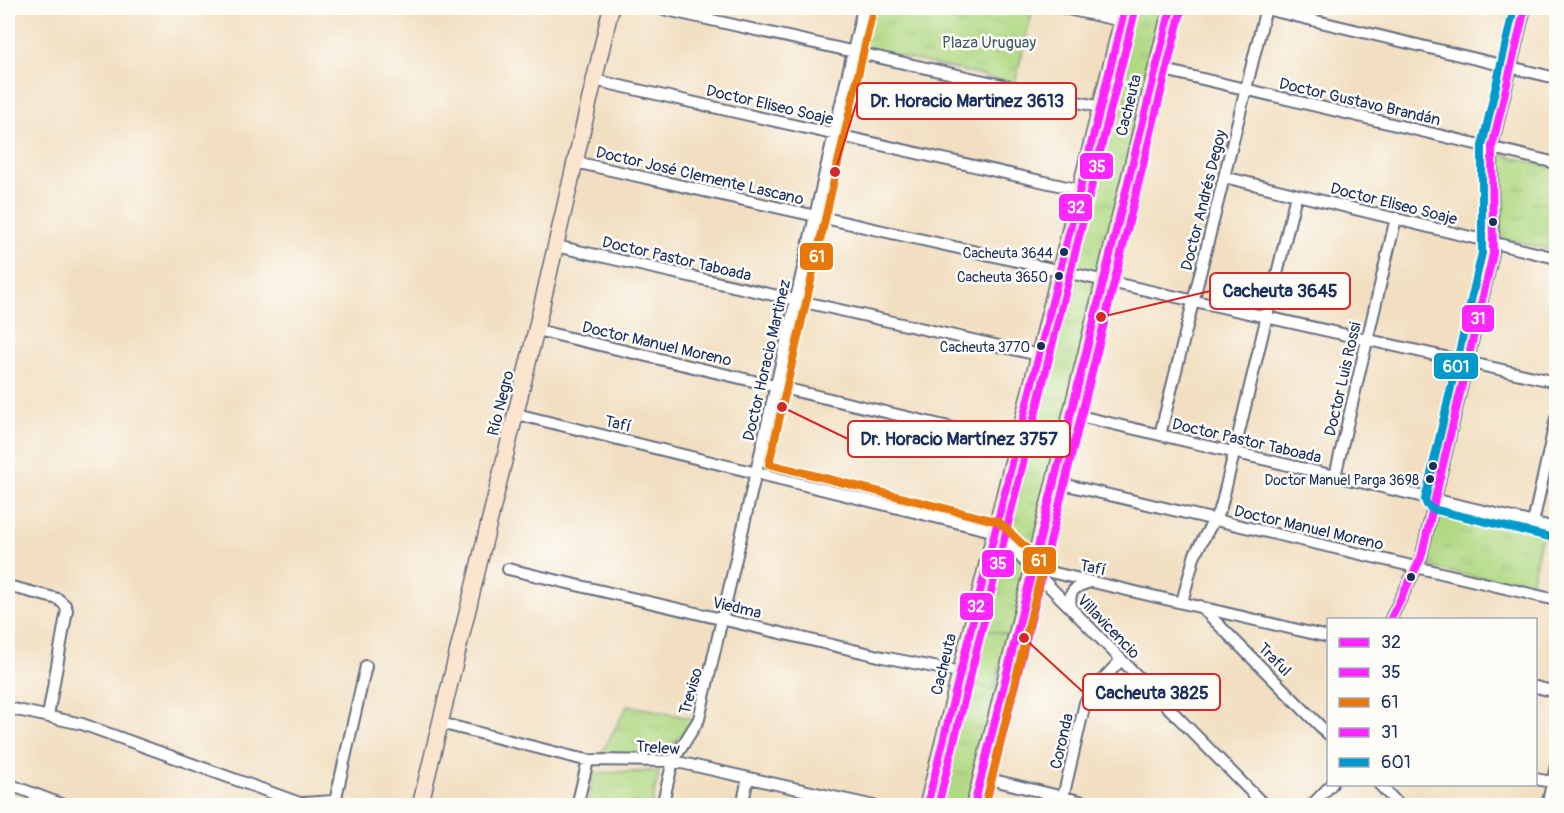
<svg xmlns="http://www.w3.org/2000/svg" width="1564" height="813" font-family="Pangolin,sans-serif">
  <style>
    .park { fill: url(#park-tufts); stroke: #668471; stroke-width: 1.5 }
    .pitch { fill: #b1d984; stroke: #668471; stroke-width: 1.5 }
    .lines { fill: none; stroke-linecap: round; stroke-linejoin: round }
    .street-casing { stroke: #666d81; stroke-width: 14 }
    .secondary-casing { stroke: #666d81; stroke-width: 18 }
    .street { stroke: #fff; stroke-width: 10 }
    .secondary { stroke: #fbe5cf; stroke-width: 15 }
    .bus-1-casing { stroke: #fdfcf7; stroke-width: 12 }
    .bus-2-casing { stroke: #fdfcf7; stroke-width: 12 }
    .bus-3-casing { stroke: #fdfcf7; stroke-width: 12 }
    .bus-4-casing { stroke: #fdfcf7; stroke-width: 12 }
    .bus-5-casing { stroke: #fdfcf7; stroke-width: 12 }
    .bus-1 { stroke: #fe27ff; stroke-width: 8 }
    .bus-2 { stroke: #fe27ff; stroke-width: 8 }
    .bus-3 { stroke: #e87909; stroke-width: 8 }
    .bus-4 { stroke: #fe27ff; stroke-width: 8 }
    .bus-5 { stroke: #0099cb; stroke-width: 8 }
    .bus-dot { fill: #1b2f5e; stroke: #fdfcf7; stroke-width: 2 }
    .labels { text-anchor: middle; stroke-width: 5; stroke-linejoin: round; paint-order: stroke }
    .bus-label { font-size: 14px; fill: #1b2f5e; stroke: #fdfcf7; text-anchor: end }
    .park-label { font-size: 16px; fill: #405a68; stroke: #fdfcf7 }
    .street-label { font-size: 16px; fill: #1b2f5e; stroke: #fdfcf7 }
    .leader { fill: none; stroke: #d62828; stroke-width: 2 }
    .callout-dot { fill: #d62828; stroke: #fdfcf7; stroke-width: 2 }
    .callout { fill: #fdfcf7; stroke: #d62828; stroke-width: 2 }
    .callout-label { font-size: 18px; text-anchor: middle; font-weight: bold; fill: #1b2f5e }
    .line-badge { stroke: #fdfcf7; stroke-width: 2 }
    .badge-label { font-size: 16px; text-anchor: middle; font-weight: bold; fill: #fff }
  </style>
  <defs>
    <pattern id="park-tufts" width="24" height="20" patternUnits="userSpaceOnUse" patternTransform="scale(1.5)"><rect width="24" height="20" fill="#b1d984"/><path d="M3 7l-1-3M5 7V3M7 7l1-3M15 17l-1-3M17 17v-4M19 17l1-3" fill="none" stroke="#98bb74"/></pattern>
  </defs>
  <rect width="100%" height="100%" fill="#fdfcf7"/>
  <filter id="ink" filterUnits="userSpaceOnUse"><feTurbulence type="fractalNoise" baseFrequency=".0167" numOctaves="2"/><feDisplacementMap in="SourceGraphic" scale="12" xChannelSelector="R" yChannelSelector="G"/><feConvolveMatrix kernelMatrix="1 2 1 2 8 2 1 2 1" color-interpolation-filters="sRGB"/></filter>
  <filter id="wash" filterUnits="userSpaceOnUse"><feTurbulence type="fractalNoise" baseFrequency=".008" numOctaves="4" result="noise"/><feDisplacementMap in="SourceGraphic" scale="24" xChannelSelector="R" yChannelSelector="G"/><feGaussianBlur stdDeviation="1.35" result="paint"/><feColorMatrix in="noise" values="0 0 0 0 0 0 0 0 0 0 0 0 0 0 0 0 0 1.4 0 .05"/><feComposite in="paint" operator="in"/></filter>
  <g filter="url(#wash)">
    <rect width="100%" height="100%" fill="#f2dfc1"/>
    <path class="park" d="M868,8H1033L1015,83L859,47Z
      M1125,8H1171L974,805L927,806Z
      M1500,154L1556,168V251L1500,238Z
      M1437,503L1543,529L1530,589L1423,566Z
      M628,705L694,719L666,753L601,754Z
      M659,771L652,805H587L594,773Z"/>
    <path class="pitch" d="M981,628L1008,635L994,689L967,682Z"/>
  </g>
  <g filter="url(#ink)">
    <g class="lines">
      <defs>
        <path id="street" d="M658,8L1100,107
          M1063,8L1122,21
          M1266,9L1556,78
          M1156,68L1556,163
          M594,80L1080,190
          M575,162L1556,382
          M1224,177L1556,258
          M556,246L1039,355
          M536,330L1017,443
          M516,414L996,532L1265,806
          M1071,414L1556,528
          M1160,435L1266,8
          M1335,476L1396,218
          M1054,482L1556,600
          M1533,523L1556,418
          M1033,568L1328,637
          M508,569L883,657L959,672
          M8,586L58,599L65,605L67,610L48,716
          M1182,602L1195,554L1221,507L1296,195
          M1200,606L1328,734
          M1072,609C1066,592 1075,586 1091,582
          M1390,620L1421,558L1493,254L1492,147L1525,8
          M1536,687L1556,692
          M8,708L82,724L308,806
          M440,723L577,758L588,760L673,761L874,806
          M981,777L1100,806
          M1536,779L1556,783
          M8,784L66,806
          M1379,784L1400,806
          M303,803L334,801L353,806
          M334,806L366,666
          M577,806L588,760
          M662,806L673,761L699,719L863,8
          M742,806L748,778
          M1061,806L1085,703L1092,691L1121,660
          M1311,806L1332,784
          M1547,806L1556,766"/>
        <path id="secondary" d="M420,806L536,330L611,8
          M927,806L1125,8
          M974,806L1171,8"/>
      </defs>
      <use href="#street" class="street-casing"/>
      <use href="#secondary" class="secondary-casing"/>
      <use href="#street" class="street"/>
      <use href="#secondary" class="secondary"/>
      <defs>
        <path id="bus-1" d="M927,806L1125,8
          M974,806L1171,8"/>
        <path id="bus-2" d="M938,806L1135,11
          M985,806L1181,11"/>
        <path id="bus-3" d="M873,10L769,464L999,522L1041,562L1042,570L985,806"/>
        <path id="bus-4" d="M1390,620L1421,558L1493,254L1492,147L1525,8"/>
        <path id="bus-5" d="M1514,8L1482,146V253L1425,500L1427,505L1432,509L1554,538"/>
      </defs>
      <use href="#bus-1" class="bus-1-casing"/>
      <use href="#bus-2" class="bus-2-casing"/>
      <use href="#bus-3" class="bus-3-casing"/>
      <use href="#bus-4" class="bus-4-casing"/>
      <use href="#bus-5" class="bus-5-casing"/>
      <use href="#bus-1" class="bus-1"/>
      <use href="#bus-2" class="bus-2"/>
      <use href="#bus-3" class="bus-3"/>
      <use href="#bus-4" class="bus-4"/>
      <use href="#bus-5" class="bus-5"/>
    </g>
  </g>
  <g class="bus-dot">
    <circle cx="1493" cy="222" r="5"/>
    <circle cx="1064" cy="252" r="5"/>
    <circle cx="1059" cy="276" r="5"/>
    <circle cx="1041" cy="346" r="5"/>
    <circle cx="1433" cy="466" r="5"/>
    <circle cx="1430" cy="479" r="5"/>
    <circle cx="1411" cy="577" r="5"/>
  </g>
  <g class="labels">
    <g class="bus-label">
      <text x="1053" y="258">Cacheuta 3644</text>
      <text x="1048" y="282">Cacheuta 3650</text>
      <text x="1030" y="352">Cacheuta 3770</text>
      <text x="1419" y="485">Doctor Manuel Parga 3698</text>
    </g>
    <g class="park-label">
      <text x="989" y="48">Plaza Uruguay</text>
    </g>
    <g class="street-label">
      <text transform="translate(1360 101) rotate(13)" y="6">Doctor Gustavo Brandán</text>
      <text transform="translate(770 104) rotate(13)" y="6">Doctor Eliseo Soaje</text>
      <text transform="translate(1128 105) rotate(-76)" y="6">Cacheuta</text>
      <text transform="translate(700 175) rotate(13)" y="6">Doctor José Clemente Lascano</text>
      <text transform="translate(1203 200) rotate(-76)" y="6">Doctor Andrés Degoy</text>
      <text transform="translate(1394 203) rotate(14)" y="6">Doctor Eliseo Soaje</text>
      <text transform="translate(677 258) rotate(13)" y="6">Doctor Pastor Taboada</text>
      <text transform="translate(657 343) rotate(13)" y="6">Doctor Manuel Moreno</text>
      <text transform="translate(766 360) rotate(-77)" y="6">Doctor Horacio Martinez</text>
      <text transform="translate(1342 379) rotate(-77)" y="6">Doctor Luis Rossi</text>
      <text transform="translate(500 403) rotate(-76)" y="6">Río Negro</text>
      <text transform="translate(618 423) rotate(14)" y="6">Tafí</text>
      <text transform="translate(1247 440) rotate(13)" y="6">Doctor Pastor Taboada</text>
      <text transform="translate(1309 527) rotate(13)" y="6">Doctor Manuel Moreno</text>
      <text transform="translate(1093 567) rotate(13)" y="6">Tafí</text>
      <text transform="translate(737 607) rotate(13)" y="6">Viedma</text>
      <text transform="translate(1109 626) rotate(46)" y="6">Villavicencio</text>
      <text transform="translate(1275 659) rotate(45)" y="6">Traful</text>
      <text transform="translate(943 664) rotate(-76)" y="6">Cacheuta</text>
      <text transform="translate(690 691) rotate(-74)" y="6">Treviso</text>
      <text transform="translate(1061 741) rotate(-77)" y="6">Coronda</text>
      <text transform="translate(658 747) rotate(4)" y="6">Trelew</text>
    </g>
  </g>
  <path class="leader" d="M835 172L857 101M1101 317L1210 291M782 407L848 439M1024 638L1083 692"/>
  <g class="callout-dot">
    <circle cx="835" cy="172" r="6"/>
    <circle cx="1101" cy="317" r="6"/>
    <circle cx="782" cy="407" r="6"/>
    <circle cx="1024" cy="638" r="6"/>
  </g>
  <g class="callout">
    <rect x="857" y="83" width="219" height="36" rx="6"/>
    <rect x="1210" y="273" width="140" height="36" rx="6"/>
    <rect x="848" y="421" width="222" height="36" rx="6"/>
    <rect x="1083" y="674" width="137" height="36" rx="6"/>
  </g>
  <g class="callout-label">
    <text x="967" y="107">Dr. Horacio Martinez 3613</text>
    <text x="1280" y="297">Cacheuta 3645</text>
    <text x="959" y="445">Dr. Horacio Martínez 3757</text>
    <text x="1152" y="699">Cacheuta 3825</text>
  </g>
  <g class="line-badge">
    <rect x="1079" y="152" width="35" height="28" rx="6" fill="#fe27ff"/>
    <rect x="1058" y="193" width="35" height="29" rx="6" fill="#fe27ff"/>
    <rect x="799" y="242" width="35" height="29" rx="6" fill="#e87909"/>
    <rect x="1461" y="304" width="34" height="29" rx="6" fill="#fe27ff"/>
    <rect x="1433" y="352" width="46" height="28" rx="6" fill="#0099cb"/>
    <rect x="1022" y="546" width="35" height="29" rx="6" fill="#e87909"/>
    <rect x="981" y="549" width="34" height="29" rx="6" fill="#fe27ff"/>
    <rect x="959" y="592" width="35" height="29" rx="6" fill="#fe27ff"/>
  </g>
  <g class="badge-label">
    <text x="1097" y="172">35</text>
    <text x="1076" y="213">32</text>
    <text x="817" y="262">61</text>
    <text x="1478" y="324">31</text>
    <text x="1456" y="372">601</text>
    <text x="1039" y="566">61</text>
    <text x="998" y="569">35</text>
    <text x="976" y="612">32</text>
  </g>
  <rect width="1564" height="813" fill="none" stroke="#fdfcf7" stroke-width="30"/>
  <rect x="1327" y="618" width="210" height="168" fill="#fdfcf7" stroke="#a3aaba" stroke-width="1.5"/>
  <rect x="1339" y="638" width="30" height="9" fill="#fe27ff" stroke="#a3aaba" stroke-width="1.5"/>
  <text x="1381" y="648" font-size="18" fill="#1b2f5e">32</text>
  <rect x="1339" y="668" width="30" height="9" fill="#fe27ff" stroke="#a3aaba" stroke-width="1.5"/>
  <text x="1381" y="678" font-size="18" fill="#1b2f5e">35</text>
  <rect x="1339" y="698" width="30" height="9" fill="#e87909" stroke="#a3aaba" stroke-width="1.5"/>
  <text x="1381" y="708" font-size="18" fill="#1b2f5e">61</text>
  <rect x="1339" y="728" width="30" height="9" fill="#fe27ff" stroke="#a3aaba" stroke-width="1.5"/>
  <text x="1381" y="738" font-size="18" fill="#1b2f5e">31</text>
  <rect x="1339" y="758" width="30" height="9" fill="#0099cb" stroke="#a3aaba" stroke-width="1.5"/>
  <text x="1381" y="768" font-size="18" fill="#1b2f5e">601</text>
</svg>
